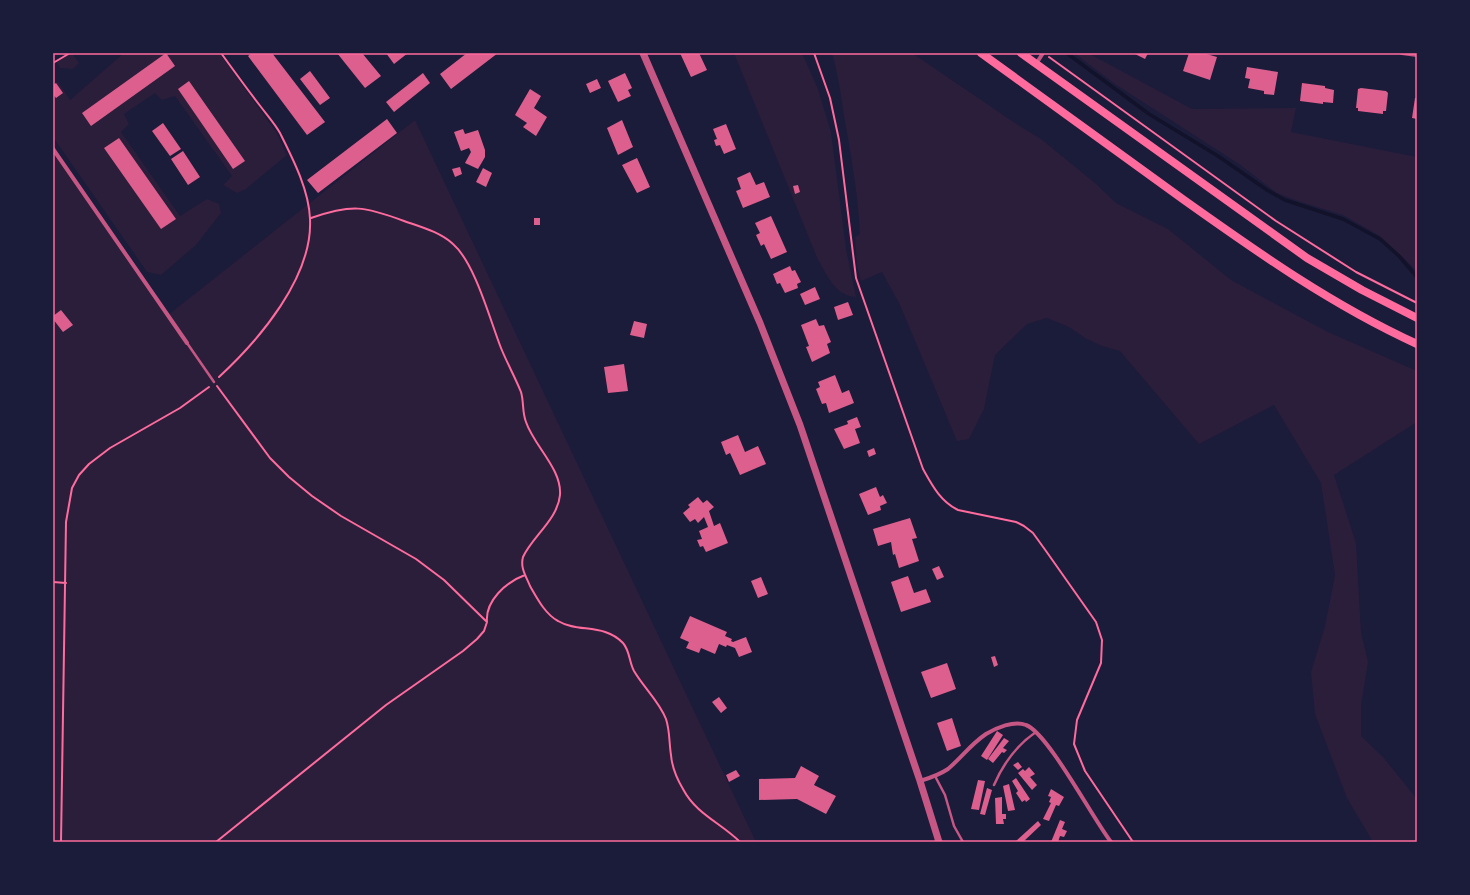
<svg xmlns="http://www.w3.org/2000/svg" width="1470" height="895" font-family="'Zilla Slab',serif">
  <style>
    .green { fill: #2a1e3b }
    .lines { fill: none; stroke-linecap: round; stroke-linejoin: round }
    .stream { stroke: #12122b; stroke-width: 3.5 }
    .building { fill: #dd5f8e }
    .path { stroke: #ff6b9d; stroke-width: 2 }
    .service { stroke: #c65784; stroke-width: 2.5 }
    .minor { stroke: #c65784; stroke-width: 4 }
    .tertiary { stroke: #c65784; stroke-width: 7 }
    .secondary { stroke: #ff6b9d; stroke-width: 8 }
    .neatline { fill: none; stroke: #ff6b9d; stroke-width: 1.5 }
  </style>
  <rect width="100%" height="100%" fill="#1b1b3a"/>
  <path class="green" d="M62,53H75L73,55L79,63L73,69L60,68L56,61L64,56Z
    M124,53H219L276,132L287,155L246,189L237,193L223,185L232,176L175,96L162,100L155,93L124,114L129,124L121,132L180,216L207,199L219,204L221,213L196,245L161,275L147,272L53,137V85L58,82L70,100Z
    M734,53H802L818,89L831,132L846,249L856,297C835,296 828,276 818,260Z
    M832,53H912L1018,125L1041,139L1095,183L1116,203L1168,229L1231,280L1328,332L1417,371V422L1334,475L1356,543L1361,632L1368,662L1361,706V736L1383,757L1417,799V842H1373L1347,798L1315,714L1311,672L1325,626L1335,575L1321,483L1274,405L1199,444L1120,351L1102,346L1085,338L1069,327L1047,318L1027,324L995,355L984,409L969,439L957,441L900,305L882,272L861,281L857,265L855,237L860,234C858,194 851,155 844,116C841,95 838,74 832,53Z
    M1074,53H1088L1192,109L1296,108L1291,132L1417,157V271L1380,236L1343,215L1298,201L1277,193L1239,164L1115,84Z
    M415,120L756,842H53V149L168,315Z"/>
  <g class="lines">
    <path class="stream" d="M1068,54L1149,114L1218,156L1267,190L1285,200L1343,219L1380,239L1399,256L1417,277"/>
  </g>
  <path class="building" d="M166,53L175,66L91,126L82,113Z
    M252,53H272L325,122L307,135L248,56Z
    M337,53H362L381,76L365,88Z
    M386,53H408L394,64Z
    M467,53H498L451,89L440,74Z
    M680,53H699L707,70L691,77Z
    M1133,53H1148L1145,59Z
    M1189,53H1203L1217,57L1210,80L1183,71Z
    M1247,67L1278,72L1274,95L1264,94V91L1248,88L1250,79L1245,78Z
    M310,71L330,98L320,105L300,79Z
    M423,73L430,83L394,112L386,102Z
    M625,73L632,88L628,90L631,96L618,102L608,81Z
    M597,79L601,88L590,93L586,84Z
    M189,81L245,161L233,169L178,89Z
    M56,83L63,93L56,98L53,94V85Z
    M1302,83L1325,86V88L1334,90L1333,103L1323,102V104L1300,101Z
    M1361,88L1386,91L1388,93L1386,111H1383V114L1358,111V108H1356L1358,89Z
    M530,89L541,96L534,108L547,117L536,136L523,127L527,123L515,115Z
    M1415,98H1417V119L1412,118Z
    M387,119L397,133L318,193L307,180Z
    M622,120L633,147L618,155L607,128Z
    M163,123L181,149L170,156L152,131Z
    M726,124L736,149L724,154L720,145L716,146L714,140L717,139L713,129Z
    M463,129L465,134L478,130L485,150V157L478,169L465,163L471,152L469,148L461,151L454,132Z
    M119,138L176,219L161,229L104,148Z
    M183,151L200,177L188,185L171,159Z
    M637,158L650,187L637,193L622,165Z
    M460,167L462,174L455,177L452,169Z
    M483,168L492,173L486,187L476,182Z
    M750,172L756,185L764,182L770,197L743,208L736,191L741,189L737,178Z
    M798,185L800,192L795,194L793,186Z
    M771,216L787,252L771,259L764,244L761,246L756,235L760,233L755,223Z
    M534,218H540V225H534Z
    M790,266L792,271L795,270L801,282L797,284L798,288L785,293L780,283L777,284L773,274Z
    M815,287L820,299L805,305L800,294Z
    M848,302L853,315L838,320L834,307Z
    M61,310L73,325L63,332L53,319V316Z
    M816,319L819,326L824,325L831,342L827,344L830,353L812,362L806,347L809,346L801,325Z
    M634,321L647,324L644,338L630,335Z
    M624,364L628,391L608,393L604,367Z
    M835,375L842,393L849,390L854,403L829,413L826,403L822,404L816,389L820,387L818,382Z
    M857,417L861,427L855,429L860,443L844,449L834,429L848,424L847,421Z
    M738,435L745,452L758,446L766,464L740,475L730,453L726,455L721,442Z
    M874,448L876,454L869,457L867,451Z
    M876,487L880,497L883,495L887,503L880,506L881,510L868,515L859,494Z
    M698,497L703,503L707,500L714,507L709,511L714,526L720,523L728,543L706,552L703,546L700,547L697,540L702,539L699,531L708,527L704,517L698,523L695,519L690,522L683,513L690,507L688,505Z
    M910,518L917,538L912,539L919,561L899,568L895,554L893,555L891,542L878,546L873,529Z
    M939,566L944,577L937,580L932,569Z
    M908,576L914,593L926,589L931,602L901,612L891,582Z
    M761,577L768,594L758,598L751,581Z
    M690,616L727,632L725,636L732,639L731,641L733,642L746,637L752,652L739,657L735,648L727,645L726,647L719,644L715,654L701,648L699,653L686,648L689,642L680,638Z
    M995,656L998,665L994,667L991,657Z
    M947,663L956,689L931,698L921,672Z
    M719,697L727,708L721,713L712,702Z
    M952,718L961,746L947,751L937,723Z
    M997,731L1003,735L987,760L981,756Z
    M1004,738L1009,741L1003,748L1007,750L1004,753L1002,752L993,763L988,759Z
    M1018,762L1022,767L1018,770L1013,765Z
    M801,766L819,776L814,785L836,796L826,814L797,799L759,800V779L795,778Z
    M1029,767L1035,774L1030,777L1037,785L1032,790L1018,773L1023,769L1025,771Z
    M736,770L740,776L729,782L726,775Z
    M1016,778L1030,799L1026,802L1025,800L1022,802L1016,793L1018,791L1012,781Z
    M978,780L985,781L979,810L971,809Z
    M1009,784L1015,810L1008,811L1003,786Z
    M987,788L992,790L985,815L980,814Z
    M1051,789L1064,797L1059,806L1056,805L1049,821L1043,819L1051,803L1049,802L1051,797L1048,796Z
    M1002,797V814H1006V819H1003L1004,824H996L995,798Z
    M1060,820L1065,822L1062,829L1067,831L1064,837L1060,836L1058,842H1051Z
    M1038,821L1041,825L1023,842H1015Z"/>
  <g class="lines">
    <path class="path" d="M814,53L830,98L839,140L856,278L923,469C932,485 940,501 958,510L1016,522L1024,526L1033,533L1046,551L1096,622L1102,640L1101,663L1077,720L1074,744L1085,771L1133,842
      M1049,57L1276,221L1356,272L1417,303
      M53,63L70,53
      M311,218C352,204 364,206 404,221C421,227 440,232 453,244C475,263 490,320 501,348C507,363 515,377 521,392C524,402 522,412 526,422C534,446 562,469 560,495C558,519 532,537 523,557C520,568 526,576 530,586C537,598 545,614 558,621C578,633 604,623 623,643C630,651 629,662 634,671C644,688 659,701 666,719C670,731 669,743 671,755C672,767 677,779 683,789C696,814 721,823 740,842
      M219,377C259,340 313,277 310,219C309,190 293,159 280,133C275,124 267,115 261,107C247,89 234,71 221,53
      M217,386L270,458L289,477L312,496L341,516L416,559L444,580L487,622C485,601 506,582 525,575
      M53,582L66,583
      M61,842L66,522L72,488L79,475L89,464L110,448L180,408L209,387
      M216,842L386,705L463,651L477,639L484,631L487,622"/>
    <path class="service" d="M187,343L214,382
      M935,776L945,795L954,826L963,842
      M994,785C1003,764 1017,745 1036,732"/>
    <path class="minor" d="M1402,53L1417,55
      M1036,64L1043,53
      M53,149L187,343
      M920,781C930,778 939,775 948,769C961,758 971,744 986,734C996,728 1014,720 1026,725C1048,733 1093,819 1111,842"/>
    <path class="tertiary" d="M643,53L760,323L800,425L920,781L939,842"/>
    <path class="secondary" d="M981,53C1049,102 1116,151 1184,200C1260,254 1332,305 1417,344
      M1021,53L1307,258L1362,290L1417,318"/>
  </g>
  <rect width="1470" height="895" fill="none" stroke="#1b1b3a" stroke-width="108"/>
  <rect x="54" y="54" width="1362" height="787" class="neatline"/>
</svg>
